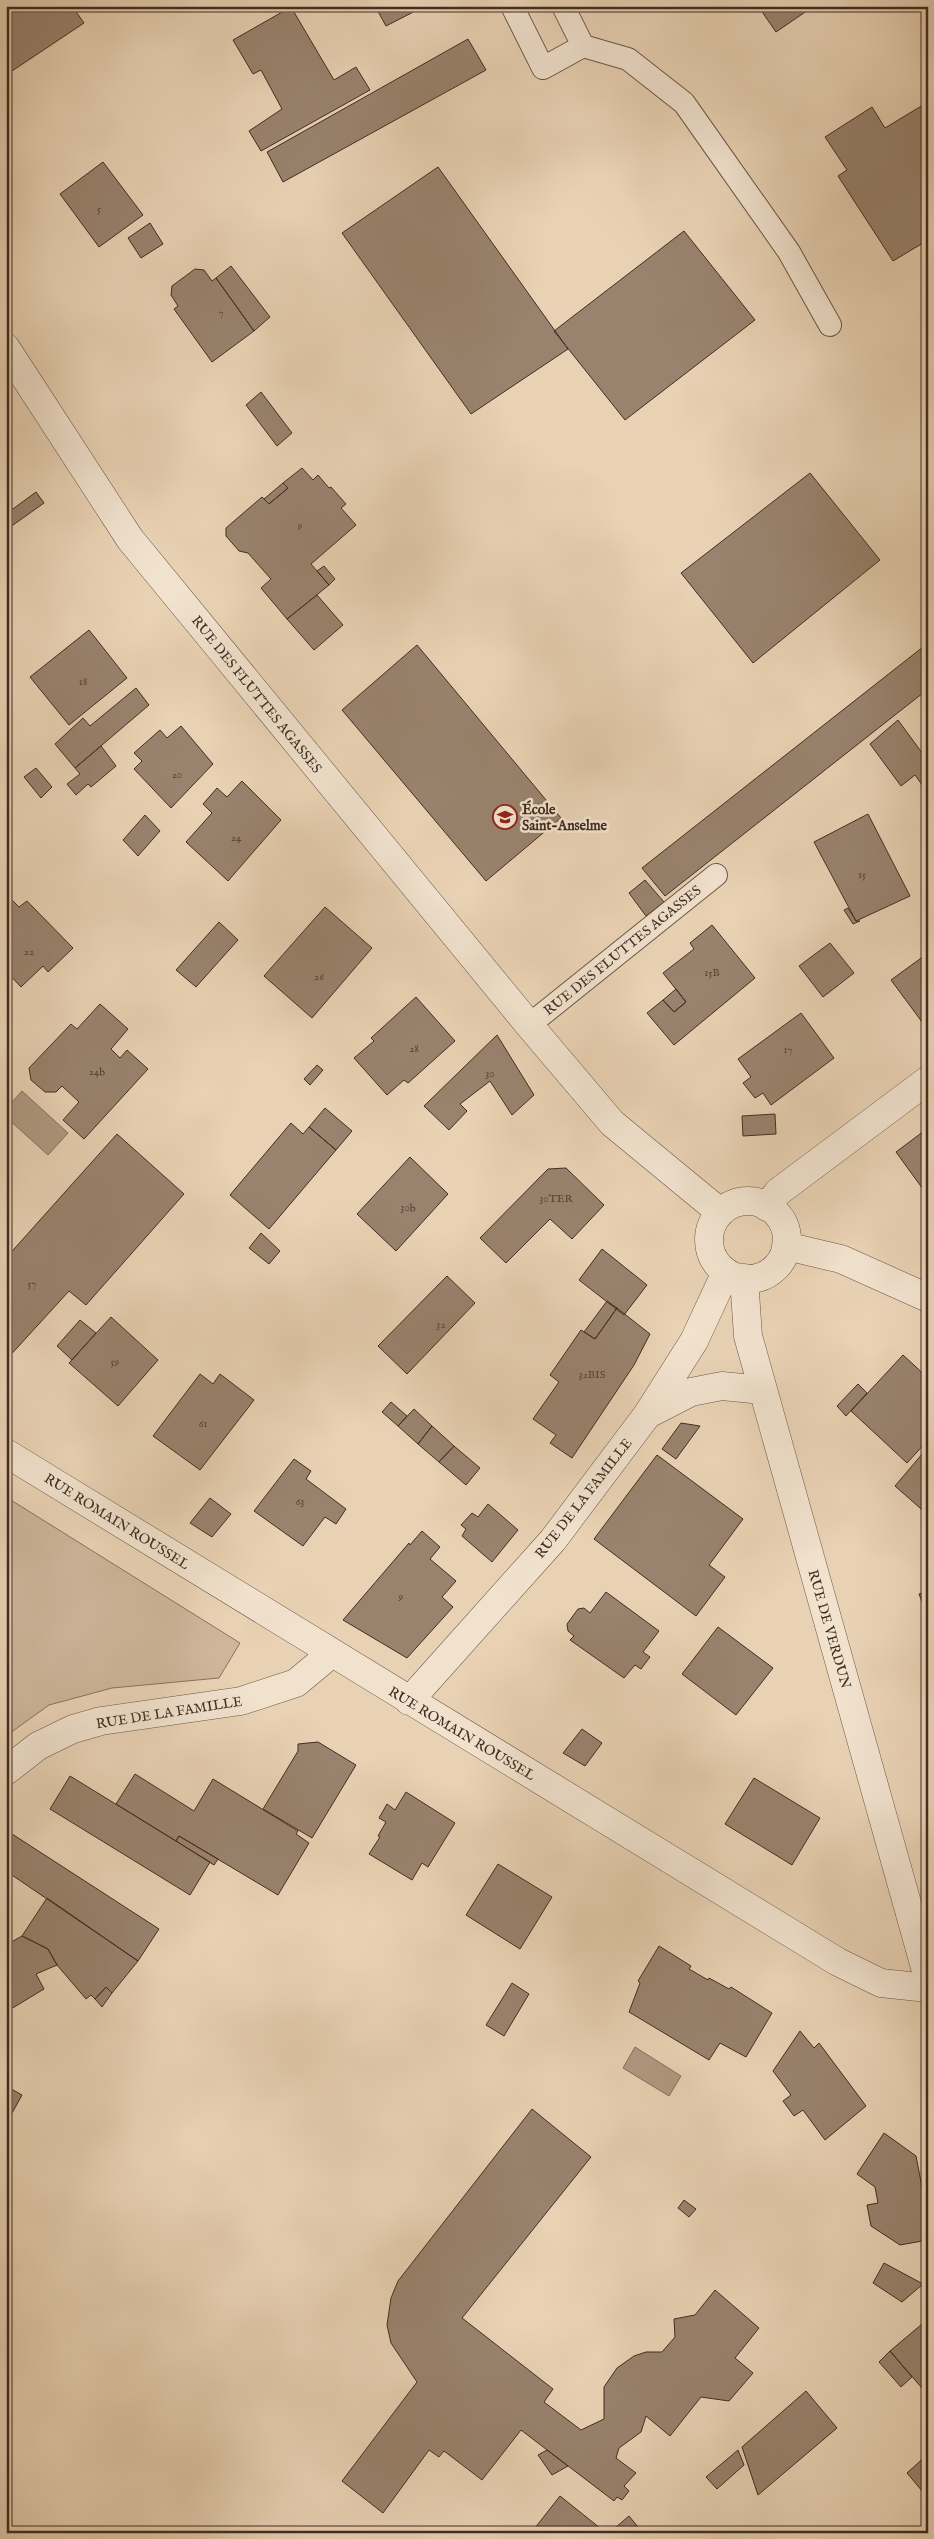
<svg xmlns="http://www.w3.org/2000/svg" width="934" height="2539" font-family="'IM FELL English',serif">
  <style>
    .green { fill: #cdb69b; stroke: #88725e }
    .water { fill: #b09a82; stroke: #846e5c }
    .building { fill: #99836e; stroke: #422d22 }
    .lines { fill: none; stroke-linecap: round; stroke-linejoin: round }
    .lane-casing { stroke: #6c5646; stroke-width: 24 }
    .street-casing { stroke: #6c5646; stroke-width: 29 }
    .lane { stroke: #f1e2ce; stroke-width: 22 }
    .street { stroke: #f1e2ce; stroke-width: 28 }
    .labels { text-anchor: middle; stroke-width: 5; stroke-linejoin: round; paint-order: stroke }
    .number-label { font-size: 11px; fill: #584235 }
    .street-label { font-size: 14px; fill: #422d22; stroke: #f1e2ce }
    .poi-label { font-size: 14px; font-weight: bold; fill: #422d22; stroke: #f1e2ce; text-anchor: start }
  </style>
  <rect width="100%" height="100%" fill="#e9d2b4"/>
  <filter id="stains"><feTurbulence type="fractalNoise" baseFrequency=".004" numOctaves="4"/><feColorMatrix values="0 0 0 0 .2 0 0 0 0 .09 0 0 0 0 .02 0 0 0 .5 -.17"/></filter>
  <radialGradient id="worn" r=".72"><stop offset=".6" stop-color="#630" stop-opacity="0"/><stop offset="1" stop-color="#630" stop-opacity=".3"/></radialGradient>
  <path class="green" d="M6,1497L240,1643L219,1678L112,1688L49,1705L6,1736Z"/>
  <path class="water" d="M22,1091L68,1133L48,1155L6,1117V1109Z
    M635,2047L681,2076L669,2096L623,2068Z"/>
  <path class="building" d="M6,6H72L84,23L6,75Z
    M375,6H425L386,26Z
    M758,6H814L776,32Z
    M291,7L334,80L356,67L370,90L261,151L249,131L282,109L261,70L253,74L233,40Z
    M468,39L486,70L283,182L267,152Z
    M928,102V240L893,261L838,176L847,170L825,137L872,107L885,128Z
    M103,162L143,215L99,247L60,194Z
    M438,167L568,349L471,414L342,233Z
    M150,223L163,244L141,258L128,238Z
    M684,231L755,320L625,420L554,331Z
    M231,266L270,317L254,331L216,278Z
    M195,269L204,270L212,281L216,278L254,331L212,362L174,309L178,306L171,295L172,286Z
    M261,392L292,433L277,446L246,405Z
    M302,468L313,480L318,475L329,488L331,487L346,504L341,508L356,525L311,564L329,585L287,619L261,588L271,579L248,553L239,551L226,536V528L262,497L269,504L288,488L283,483Z
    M810,473L880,560L753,663L681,573Z
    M283,483L288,488L269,504L264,499Z
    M36,492L44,503L6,530V514Z
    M324,566L335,579L329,585L317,571Z
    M317,595L343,625L314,650L287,619Z
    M89,630L127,678L69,725L30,677Z
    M928,643V689L665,896L642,868Z
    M417,645L561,818L486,881L342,710Z
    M136,688L149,705L75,768L55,744L83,718L90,726Z
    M898,720L928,761V793L915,775L901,786L870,744Z
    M181,726L213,764L171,808L134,769L142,761L134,753L160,730L167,738Z
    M101,746L116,766L91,787L88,784L76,795L67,784L80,774L75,768Z
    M36,768L52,787L41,798L24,777Z
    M242,781L281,820L228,881L186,842L212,813L203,804L217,788L227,797Z
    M868,814L910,896L856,921L814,842Z
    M145,815L160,831L138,856L123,840Z
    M645,880L664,902L646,916L629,893Z
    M12,900L19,907L27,901L73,948L48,972L43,966L21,987L6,971V904Z
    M325,907L372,948L312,1018L264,976Z
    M848,908L856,921H860L853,924L844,910Z
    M219,922L238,940L196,987L176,970Z
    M712,925L755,978L674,1045L647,1013L663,1000L674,1012L686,1002L663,973L694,949L690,943Z
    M830,943L854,973L823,997L799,966Z
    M928,953V1024L925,1026L891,980Z
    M676,989L686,1002L674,1012L663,1000Z
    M416,997L455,1041L408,1083L404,1080L387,1095L354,1058L374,1041L371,1038Z
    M100,1004L128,1029L111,1049L120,1058L127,1050L148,1069L84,1139L63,1120L79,1102L62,1086L56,1092H45L31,1080L29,1068L71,1024L77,1029Z
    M801,1013L834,1058L771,1105L763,1093L755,1098L743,1083L751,1077L738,1059Z
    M497,1035L534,1095L512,1115L490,1081L460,1104L467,1111L449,1130L424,1106Z
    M317,1065L323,1070L310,1085L304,1079Z
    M325,1108L352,1131L336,1150L309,1127Z
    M775,1114L776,1134L743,1136L742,1116Z
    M291,1123L303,1134L309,1127L336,1150L269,1229L230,1195Z
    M928,1128V1196L896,1152Z
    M117,1134L184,1194L86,1305L69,1291L6,1360V1258Z
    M410,1157L448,1194L396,1251L357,1214Z
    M566,1168L604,1205L572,1239L550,1219L506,1263L480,1238L548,1169Z
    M261,1233L280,1251L269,1264L249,1248Z
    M602,1249L647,1285L624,1315L579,1280Z
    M447,1276L475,1303L407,1374L378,1346Z
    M607,1301L617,1308L595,1339L584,1332Z
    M617,1308L650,1334L634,1365L572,1458L550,1443L556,1435L533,1419L559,1382L550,1375L581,1330L595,1339Z
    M111,1317L158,1360L118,1406L69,1363Z
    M80,1320L96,1333L72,1360L57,1346Z
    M903,1355L928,1378V1440L907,1463L851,1411Z
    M200,1374L213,1384L220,1374L254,1400L200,1470L153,1436Z
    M858,1384L867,1393L846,1416L837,1406Z
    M391,1402L407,1416L398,1426L382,1412Z
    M414,1409L432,1426L418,1444L398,1426Z
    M681,1423L700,1426L676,1459L662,1449Z
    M432,1426L454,1446L439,1462L418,1444Z
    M454,1446L480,1468L466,1485L439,1462Z
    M923,1453L928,1457V1515L895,1486Z
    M657,1455L743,1519L709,1565L725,1577L696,1616L594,1539Z
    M294,1459L311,1471L306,1479L346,1509L336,1524L325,1517L303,1546L254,1511Z
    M210,1498L231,1514L212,1537L190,1523Z
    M488,1504L518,1530L492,1562L462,1536L466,1529L461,1525L472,1513L478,1517Z
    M422,1531L440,1547L430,1559L456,1581L442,1597L453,1607L407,1658L343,1620L409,1543L410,1545Z
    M928,1591V1617L919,1594Z
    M606,1592L659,1631L643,1652L650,1657L641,1669L635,1665L624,1678L570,1640L574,1636L568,1631L567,1624L578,1609L584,1608L590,1613Z
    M718,1627L773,1668L736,1715L682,1674Z
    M582,1729L602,1743L585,1766L563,1753Z
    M318,1742L356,1765L312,1838L263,1809L298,1751V1744Z
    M135,1774L194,1811L213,1779L298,1831L296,1834L309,1843L278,1895L179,1836L176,1841L116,1804Z
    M70,1776L210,1862L190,1895L50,1809Z
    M754,1778L820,1818L792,1865L725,1824Z
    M406,1792L455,1823L428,1867L422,1863L412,1880L369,1854L380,1837L378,1836L386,1822L379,1818L387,1804L395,1810Z
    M9,1832L159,1929L138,1961L6,1871V1837Z
    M179,1836L218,1859L214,1865L176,1841Z
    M498,1864L552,1897L520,1949L466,1915Z
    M47,1898L138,1961L112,1993L106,1987L95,1999L91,1995L86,1999L57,1965L48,1949L22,1936Z
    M22,1936L48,1949L57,1965L36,1974L44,1989L6,2012V1945Z
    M659,1946L691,1966L689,1969L708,1980L709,1978L729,1989L731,1987L772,2013L746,2057L720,2043L709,2060L629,2012L640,1983L638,1981Z
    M512,1983L529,1994L504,2036L486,2025Z
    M106,1987L112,1993L102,2007L95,1999Z
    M800,2031L814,2048L819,2043L866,2106L825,2140L803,2110L794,2116L783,2101L791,2095L773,2071Z
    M6,2086L22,2095L11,2115L6,2112Z
    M532,2109L591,2157L462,2318L553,2389L544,2402L581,2430L604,2419V2387L617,2368L634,2356L646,2352H662L675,2337L674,2319L695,2315L715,2290L759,2328L735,2358L753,2373L729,2401L701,2397L670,2436L646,2416L641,2432L619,2448L616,2458L636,2473L624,2486L629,2491L622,2500L617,2497L614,2501L521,2430L482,2480L444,2451L439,2457L429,2450L383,2513L342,2481L417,2382L391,2343L387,2325L391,2298L398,2281Z
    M884,2133L916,2156L928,2218V2240L900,2245L871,2226L867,2205L878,2203L875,2187L857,2174Z
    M684,2200L696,2209L689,2217L678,2208Z
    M884,2263L923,2284L902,2302L873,2283Z
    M928,2319V2395L890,2351Z
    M890,2351L912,2377L901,2387L879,2362Z
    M806,2391L837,2428L758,2495L742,2447Z
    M547,2450L568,2466L552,2475L538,2455Z
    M738,2450L744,2465L717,2489L706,2477Z
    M928,2454V2498L907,2473Z
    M560,2496L605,2532V2533H531Z
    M629,2516L638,2527L631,2533H620L615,2528Z"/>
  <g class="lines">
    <defs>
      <path id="lane" d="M512,6L543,68L583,46L628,59L684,103L789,252L830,325
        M563,6L583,46
        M529,1025L716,875"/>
      <path id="street" d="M6,348L130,539L529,1025L612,1123L720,1212
        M709 1240a39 39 0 1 1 78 0a39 39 0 1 1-78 0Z
        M767,1207L778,1192L928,1080
        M786,1246L841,1259L928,1298
        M744,1278L748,1336L928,1978
        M648,1414L691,1392L722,1386L763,1390
        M6,1453L838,1962L881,1983L928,1988
        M409,1701L553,1540L647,1415L694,1341L726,1272
        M6,1771L38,1746L73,1729L101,1721L241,1701L296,1683L332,1653"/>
    </defs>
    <use href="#lane" class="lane-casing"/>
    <use href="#street" class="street-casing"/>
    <use href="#lane" class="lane"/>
    <use href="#street" class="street"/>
  </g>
  <defs>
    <symbol id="school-ring" viewBox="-11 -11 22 22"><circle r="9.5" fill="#f1e2ce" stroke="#8f2418" stroke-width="1.5"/><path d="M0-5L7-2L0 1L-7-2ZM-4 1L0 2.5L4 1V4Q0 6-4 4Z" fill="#8f2418"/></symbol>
  </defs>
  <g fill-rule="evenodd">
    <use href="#school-ring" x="491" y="803" width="28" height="28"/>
  </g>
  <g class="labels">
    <g class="number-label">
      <text x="99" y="212">5</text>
      <text x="221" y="316">7</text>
      <text x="300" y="529">9</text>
      <text x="83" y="685">18</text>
      <text x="177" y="778">20</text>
      <text x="236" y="841">24</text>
      <text x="862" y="878">15</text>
      <text x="29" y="955">22</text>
      <text x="712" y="976">15B</text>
      <text x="319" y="980">26</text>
      <text x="414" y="1052">28</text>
      <text x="788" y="1053">17</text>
      <text x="97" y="1075">24b</text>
      <text x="490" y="1077">30</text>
      <text x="556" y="1202">30TER</text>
      <text x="408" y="1211">30b</text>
      <text x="32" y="1287">57</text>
      <text x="441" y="1328">32</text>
      <text x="115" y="1365">59</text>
      <text x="592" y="1378">32BIS</text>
      <text x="203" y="1427">61</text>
      <text x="300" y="1505">63</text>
      <text x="401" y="1600">9</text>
    </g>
    <g class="street-label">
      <text transform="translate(257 694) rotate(51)" y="5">RUE DES FLUTTES AGASSES</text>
      <text transform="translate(622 950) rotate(-39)" y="5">RUE DES FLUTTES AGASSES</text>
      <text transform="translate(583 1498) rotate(-52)" y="5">RUE DE LA FAMILLE</text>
      <text transform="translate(117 1521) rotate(32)" y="5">RUE ROMAIN ROUSSEL</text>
      <text transform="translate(830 1629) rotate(74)" y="5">RUE DE VERDUN</text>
      <text transform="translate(169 1712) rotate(-9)" y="5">RUE DE LA FAMILLE</text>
      <text transform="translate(462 1733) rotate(31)" y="5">RUE ROMAIN ROUSSEL</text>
    </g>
    <g class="poi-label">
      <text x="522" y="814">École<tspan x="522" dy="16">Saint-Anselme</tspan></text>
    </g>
  </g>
  <rect width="934" height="2539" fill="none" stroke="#e9d2b4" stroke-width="25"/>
  <rect x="8" y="8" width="919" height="2524" fill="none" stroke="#422d22" stroke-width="2.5"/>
  <rect x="12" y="12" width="909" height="2514" fill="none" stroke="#422d22"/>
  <rect width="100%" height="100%" filter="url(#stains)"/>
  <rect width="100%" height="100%" fill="url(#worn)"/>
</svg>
